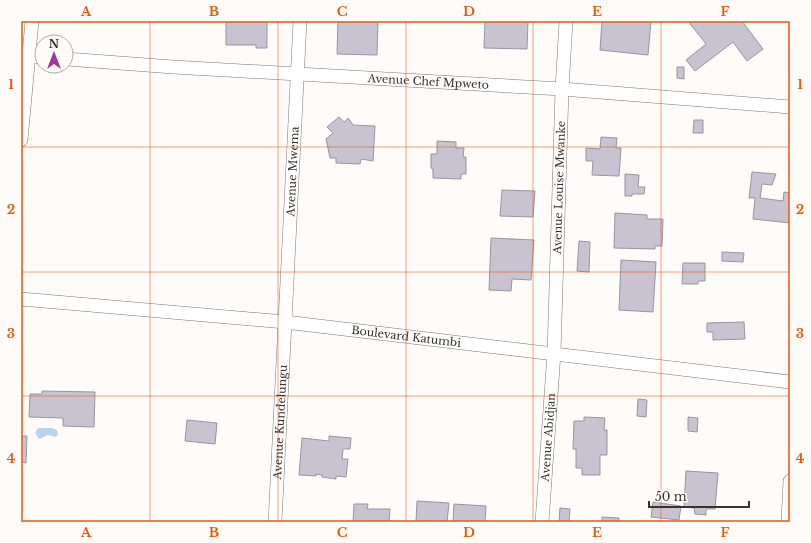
<svg xmlns="http://www.w3.org/2000/svg" width="811" height="543" font-family="'Libre Baskerville',serif">
  <style>
    .water { fill: #b8d4eb }
    .building { fill: #c9c2d1; stroke: #9a93a1 }
    .lines { fill: none; stroke-linecap: round; stroke-linejoin: round }
    .minor-casing { stroke: #80766a; stroke-width: 14 }
    .minor { stroke: #fff; stroke-width: 13 }
    .grid { fill: none; stroke: #e8590c; stroke-width: 1; stroke-opacity: 0.55 }
    .labels { text-anchor: middle; stroke-width: 4; stroke-linejoin: round; paint-order: stroke }
    .street-label { font-size: 11px; fill: #36322c; stroke: #fefbf8 }
    .neatline { fill: none; stroke: #e8590c; stroke-width: 1.5 }
    .grid-label { font-size: 13px; text-anchor: middle; font-weight: bold; fill: #e8590c }
  </style>
  <rect width="100%" height="100%" fill="#fefbf8"/>
  <path class="water" d="M38,428H52L57,430L58,434L56,437L48,435L39,439L35,433Z"/>
  <path class="building" d="M235,21H267V48H256V45H226V22Z
    M338,21H378L377,55L337,54Z
    M485,21H528L527,49L484,48Z
    M602,21H651L648,55L600,50Z
    M688,21H742L763,49L747,61L733,42L695,71L686,60L706,44Z
    M677,67H684V79L677,78Z
    M339,117L344,122L348,118L353,125L375,126L373,161L361,159L360,164L336,163V158H330L326,139L333,133L327,127Z
    M694,120H703V133H693Z
    M601,137L617,138L616,148H621L619,176L592,175L593,161H586V148L600,149Z
    M437,141L456,142V148H464L463,157H466V174H461V179L433,178V169L431,168V154H437Z
    M752,172L776,174L772,185L762,184L760,198L783,201L784,192L790,193V223L753,219L755,198H749Z
    M625,174L639,175L638,187H645L644,194H632V196H625Z
    M502,190L535,191L533,217L500,216Z
    M615,213L647,215V219H663L662,246H655V249L614,248Z
    M491,238L534,240L531,280L512,279L511,291L489,290Z
    M579,241L590,242L589,272L577,271Z
    M722,252L744,253L743,262L722,261Z
    M621,260L656,262L653,312L619,310Z
    M683,263H705V281H698V284H682Z
    M744,322L745,339L713,340V332H707V323Z
    M42,391L95,392L94,427L63,426V418L29,417L30,394H42Z
    M638,399L647,400L646,417L637,416Z
    M584,417L605,418L604,430H607V455H600V475H582V468H576V449H573L574,421H584Z
    M688,417L698,418L697,432L688,431Z
    M187,420L217,423L215,444L185,441Z
    M21,436H27L26,463L21,462Z
    M329,436L351,438L350,449H343L342,459H348L346,477L336,476V479L322,477V475L316,474V476L299,475L302,438L329,441Z
    M686,471L718,473L715,509H706V515L695,514L694,508L684,507Z
    M417,501L449,503L447,522H416Z
    M653,502L681,506L679,520L651,517Z
    M354,504H368L367,509H390L389,522H353Z
    M454,504L486,506L485,522H453Z
    M560,508L570,509L569,522H559Z
    M602,517L619,518V522H602Z"/>
  <g class="lines">
    <defs>
      <g id="minor">
        <path d="M21,55L42,57"/>
        <path id="s1" d="M66,59L173,67L562,89L790,107"/>
        <path d="M21,140L32,21"/>
        <path id="s2" d="M21,299L285,322L790,382"/>
        <path id="s3" d="M275,522L300,21"/>
        <path id="s4" d="M542,522L554,353L562,89L566,21"/>
        <path d="M788,522L790,481"/>
      </g>
    </defs>
    <use href="#minor" class="minor-casing"/>
    <use href="#minor" class="minor"/>
  </g>
  <path class="grid" d="M150,21V522M278,21V522M406,21V522M533,21V522M661,21V522M21,147H790M21,272H790M21,396H790"/>
  <g class="labels">
    <g class="street-label">
      <text dy="4" stroke="none"><textPath href="#s1" startOffset="363">Avenue Chef Mpweto</textPath></text>
      <text dy="4" stroke="none"><textPath href="#s3" startOffset="351">Avenue Mwema</textPath></text>
      <text dy="4" stroke="none"><textPath href="#s4" startOffset="335">Avenue Louise Mwanke</textPath></text>
      <text dy="4" stroke="none"><textPath href="#s2" startOffset="387">Boulevard Katumbi</textPath></text>
      <text dy="4" stroke="none"><textPath href="#s3" startOffset="100">Avenue Kundelungu</textPath></text>
      <text dy="4" stroke="none"><textPath href="#s4" startOffset="85">Avenue Abidjan</textPath></text>
    </g>
  </g>
  <rect width="811" height="543" fill="none" stroke="#fefbf8" stroke-width="44"/>
  <g transform="translate(54 54)"><circle r="19" fill="#fefbf8" stroke="#aeaba6"/>
  <path d="M0-3L7 15L0 10L-7 15Z" fill="#a23595"/>
  <text y="-6" font-size="11" font-weight="bold" text-anchor="middle" fill="#36322c">N</text>
  </g>
  <path d="M649 501v6h100v-6" fill="none" stroke="#36322c" stroke-width="2"/>
  <text x="655" y="501" font-size="12" fill="#36322c" stroke="#fefbf8" stroke-width="3" paint-order="stroke">50 m</text>
  <rect x="22" y="22" width="767" height="499" class="neatline"/>
  <g class="grid-label">
    <text x="86" y="16">A</text>
    <text x="214" y="16">B</text>
    <text x="342" y="16">C</text>
    <text x="469" y="16">D</text>
    <text x="597" y="16">E</text>
    <text x="725" y="16">F</text>
    <text x="11" y="89">1</text>
    <text x="800" y="89">1</text>
    <text x="11" y="214">2</text>
    <text x="800" y="214">2</text>
    <text x="11" y="338">3</text>
    <text x="800" y="338">3</text>
    <text x="11" y="463">4</text>
    <text x="800" y="463">4</text>
    <text x="86" y="537">A</text>
    <text x="214" y="537">B</text>
    <text x="342" y="537">C</text>
    <text x="469" y="537">D</text>
    <text x="597" y="537">E</text>
    <text x="725" y="537">F</text>
  </g>
</svg>
